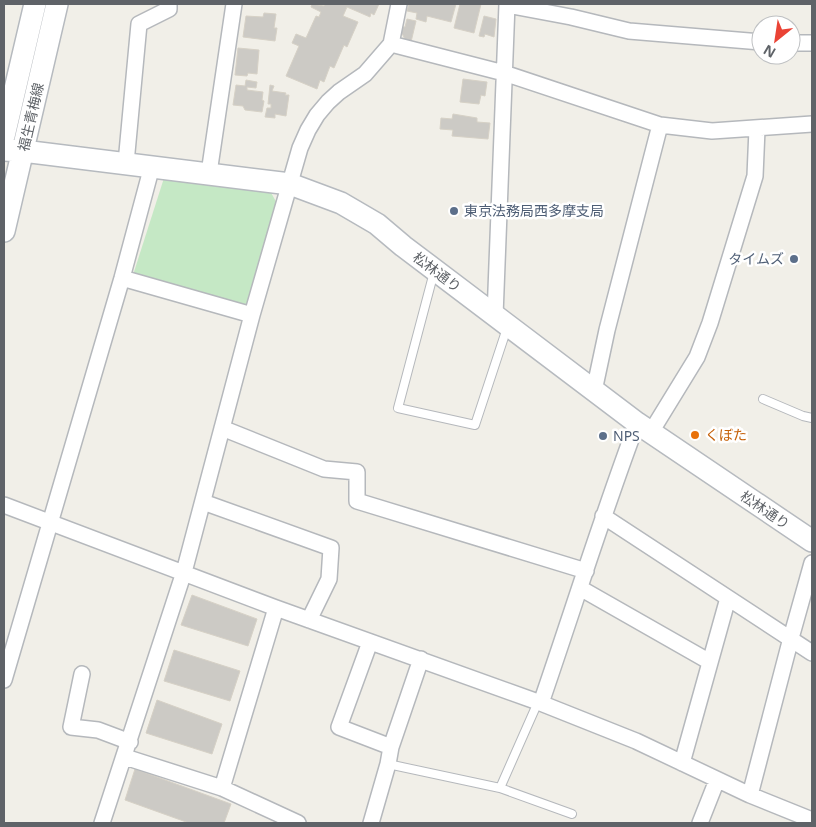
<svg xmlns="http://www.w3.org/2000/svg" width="816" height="827" font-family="'Noto Sans','Noto Sans JP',sans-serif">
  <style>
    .green { fill: #c5e8c5 }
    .building { fill: #cccac5; stroke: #d6d1c6 }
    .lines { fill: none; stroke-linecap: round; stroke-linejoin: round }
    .lane-casing { stroke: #b5b8bc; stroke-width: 10 }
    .street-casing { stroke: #b5b8bc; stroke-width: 18 }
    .secondary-casing { stroke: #b6babf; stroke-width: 24 }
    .lane { stroke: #fff; stroke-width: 8 }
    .street { stroke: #fff; stroke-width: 15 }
    .secondary { stroke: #fff; stroke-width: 21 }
    .service-dot { fill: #5c6f8a; stroke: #fff; stroke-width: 2 }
    .food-dot { fill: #e8710a; stroke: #fff; stroke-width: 2 }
    .labels { text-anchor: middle; stroke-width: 5; stroke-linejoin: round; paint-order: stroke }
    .street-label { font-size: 14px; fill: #5f6368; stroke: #fff }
    .service-label { font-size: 14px; fill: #4e5e75; stroke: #fff; text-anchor: start }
    .food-label { font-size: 14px; fill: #c56008; stroke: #fff; text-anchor: start }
  </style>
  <rect width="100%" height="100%" fill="#f1efe8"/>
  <path class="green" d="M164,178L270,191L278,205L251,308L133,275Z"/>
  <path class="building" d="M312,4L324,6L325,4H379L374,15L371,13L370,17L347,7L343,16L358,22L347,47L344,45L334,68L330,66L324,82L320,80L317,89L286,76L299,46L292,43L296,34L306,38L316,16L319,17L321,12L311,7Z
    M409,4H456L451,22L427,16L426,22L416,19L417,13L407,11Z
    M460,4H481L474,33L454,28Z
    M264,13L276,14L274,28H277L275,41L243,37L246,16L263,17Z
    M484,16L496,19L494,37L485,34L484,37L479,36Z
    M407,19L416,21L411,42L405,40L403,35L401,34L402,27H405Z
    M238,48L259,50L257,74L248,73L247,76L235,75Z
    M463,79L487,82L485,96L481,95L479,104L460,102Z
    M246,80L257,82L256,88L247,87V90L263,92L262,100L264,101L262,112L245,110L243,106L233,105L236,85L245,86Z
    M270,85L274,86L272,91L286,93L285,95H289L286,116L275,114V118L265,117L267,108H271V104H268Z
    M453,114L477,118V122L490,123L488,139L452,136L453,130L440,129L441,118L452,119Z
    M192,595L257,619L248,646L181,625Z
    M174,650L240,671L230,701L164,681Z
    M157,700L222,724L212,754L146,733Z
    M135,769L231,804L224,823H189L125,800Z"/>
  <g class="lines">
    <defs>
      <path id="lane" d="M434,272L398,408L475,425L507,328
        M763,399L803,416L812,418
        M388,764L500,788L572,814
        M500,788L538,702"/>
      <path id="street" d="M507,5L571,17L629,31L761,42
        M791,43H812
        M391,44L504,73L660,125L712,131L812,124
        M126,163L139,24L169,9V4
        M209,173L234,4
        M122,278L252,315
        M495,316L507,4
        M594,391L607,330L660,125
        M222,428L324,469L357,472V501L586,571
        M651,432L697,357L710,323L755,176L757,129
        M203,502L331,548L329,579L309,620
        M4,505L276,608L538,702L636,741L750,795L812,820
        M603,516L812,653
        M580,588L710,662
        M370,642L339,727L391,747
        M82,674L71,727L98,730L130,742
        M4,680L122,278L152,166
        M541,703C573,610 602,516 637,423
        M125,757L222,788L298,823
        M682,763L728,598
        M222,788L276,608
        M750,795L791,638L812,563
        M102,823L184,572L252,315L300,148L308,130L317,115L328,102L339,92L365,74L391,44L399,4
        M371,823L388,764L391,747L421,659
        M700,823L717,780"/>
      <path id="secondary" d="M4,136L35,4
        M4,150L23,151L290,184L341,203L377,224L403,246L637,423L812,541
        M4,231L57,4"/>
    </defs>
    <use href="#lane" class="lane-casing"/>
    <use href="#street" class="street-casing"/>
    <use href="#secondary" class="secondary-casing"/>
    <use href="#lane" class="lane"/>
    <use href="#street" class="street"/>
    <use href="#secondary" class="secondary"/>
  </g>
  <g class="service-dot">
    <circle cx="454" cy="211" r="5"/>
    <circle cx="794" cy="259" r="5"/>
    <circle cx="603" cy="436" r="5"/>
  </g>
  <circle class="food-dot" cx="695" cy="435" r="5"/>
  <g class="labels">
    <g class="street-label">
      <text transform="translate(31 117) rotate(-77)" y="5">福生青梅線</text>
      <text transform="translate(437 272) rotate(37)" y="5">松林通り</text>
      <text transform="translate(765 510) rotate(34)" y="5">松林通り</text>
    </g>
    <g class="service-label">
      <text x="464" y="216">東京法務局西多摩支局</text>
      <text x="784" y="264" text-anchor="end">タイムズ</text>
      <text x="613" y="441">NPS</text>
    </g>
    <g class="food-label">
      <text x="705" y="440">くぼた</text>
    </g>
  </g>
  <rect width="816" height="827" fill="none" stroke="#5f6368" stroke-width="10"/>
  <g transform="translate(776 40) rotate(210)"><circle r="24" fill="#ffffff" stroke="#bfc1c3"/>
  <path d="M0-4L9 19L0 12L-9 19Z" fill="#ea4335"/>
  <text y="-8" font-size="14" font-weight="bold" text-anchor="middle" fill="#5f6368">N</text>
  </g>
</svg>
